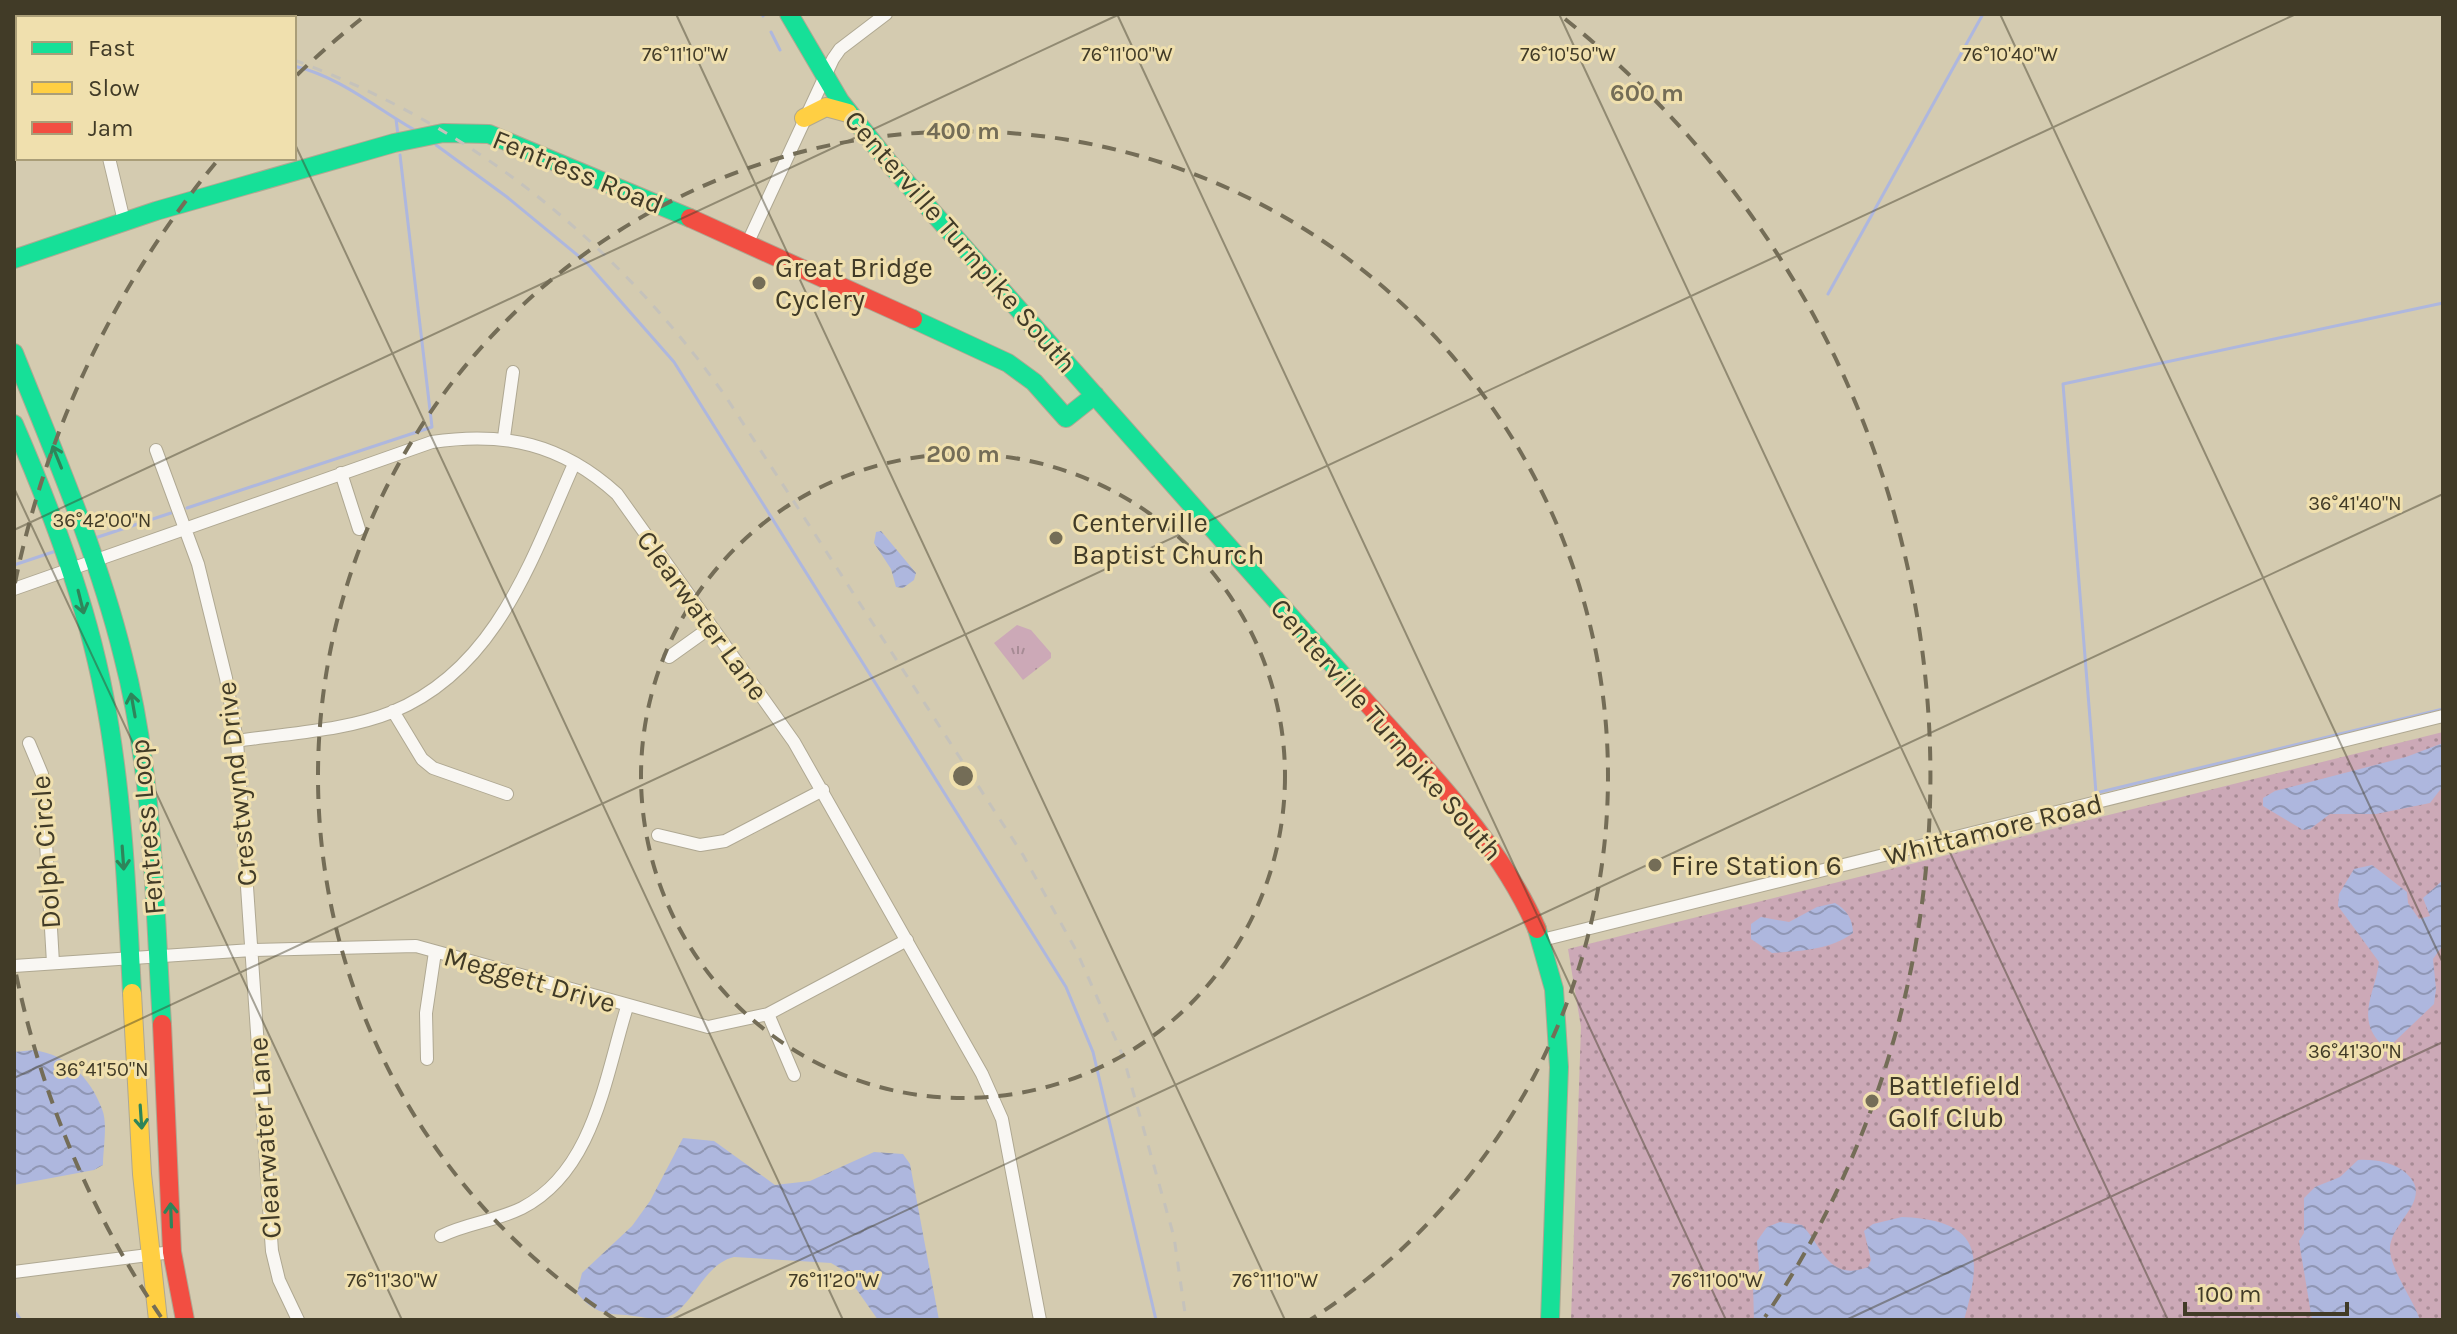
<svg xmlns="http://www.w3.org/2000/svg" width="2457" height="1334" font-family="Karla,sans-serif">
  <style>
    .grass { fill: url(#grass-dots) }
    .park { fill: url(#park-tufts) }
    .water { fill: url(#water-waves) }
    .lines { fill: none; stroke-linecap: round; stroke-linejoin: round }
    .stream { stroke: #aeb7de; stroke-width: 3 }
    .street-casing { stroke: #afa892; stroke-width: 14 }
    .fast-casing { stroke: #afa892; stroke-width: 20 }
    .slow-casing { stroke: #afa892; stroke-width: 20 }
    .jam-casing { stroke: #afa892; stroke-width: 20 }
    .street { stroke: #f9f7f3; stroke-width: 12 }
    .fast { stroke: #16e098; stroke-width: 18 }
    .slow { stroke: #ffcf43; stroke-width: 18 }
    .jam { stroke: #f24e42; stroke-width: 18 }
    .rail { stroke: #c5c2bb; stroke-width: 3; stroke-dasharray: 10 10; stroke-linecap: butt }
    .oneway { stroke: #2e855a }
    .ticks { fill: none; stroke: #413b27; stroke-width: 2; stroke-opacity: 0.45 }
    .ring { fill: none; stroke: #746d57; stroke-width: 4; stroke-dasharray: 14 10 }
    .poi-dot { fill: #746d57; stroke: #f0e0ae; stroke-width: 3 }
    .labels { text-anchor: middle; stroke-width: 6; stroke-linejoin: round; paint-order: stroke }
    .street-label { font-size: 28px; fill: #413b27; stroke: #f0e0ae }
    .poi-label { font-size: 28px; fill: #413b27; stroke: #f0e0ae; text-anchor: start }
    .ticks-label { font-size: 20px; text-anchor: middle; fill: #413b27; stroke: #f0e0ae; stroke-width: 6; stroke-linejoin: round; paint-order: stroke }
    .centre { fill: #746d57; stroke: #f0e0ae; stroke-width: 4 }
    .ring-label { font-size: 24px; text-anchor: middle; font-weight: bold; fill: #746d57; stroke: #f0e0ae; stroke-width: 6; stroke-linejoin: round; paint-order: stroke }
  </style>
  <defs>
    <pattern id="grass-dots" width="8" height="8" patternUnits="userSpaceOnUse" patternTransform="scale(2)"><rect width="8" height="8" fill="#cca9b7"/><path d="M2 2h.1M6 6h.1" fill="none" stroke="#a78b95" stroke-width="1.8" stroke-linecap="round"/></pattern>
    <pattern id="park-tufts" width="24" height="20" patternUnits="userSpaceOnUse" patternTransform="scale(2)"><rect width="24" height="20" fill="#cca9b7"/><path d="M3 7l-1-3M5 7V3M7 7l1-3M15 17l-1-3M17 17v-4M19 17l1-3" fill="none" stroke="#a78b95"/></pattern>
    <pattern id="water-waves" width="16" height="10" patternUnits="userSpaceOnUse" patternTransform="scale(2)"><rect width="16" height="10" fill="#aeb7de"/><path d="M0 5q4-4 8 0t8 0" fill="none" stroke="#8f96b4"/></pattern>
  </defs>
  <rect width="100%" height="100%" fill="#d4cbb0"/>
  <path class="grass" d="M2443,732V1320H1571L1581,1027L1568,949Z"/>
  <path class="park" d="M1017,625L1031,630L1051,653V658L1023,680L994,643Z"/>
  <path class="water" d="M881,531L916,573L914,580L903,588L896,587L891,569L874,543L876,532Z
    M2443,743V786L2430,803L2376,814H2330L2310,829L2303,830L2263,806V798L2275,791L2406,757Z
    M2372,865L2407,892L2408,903L2419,919L2430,916L2423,898L2443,880V945L2433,959L2436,989L2434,1004L2391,1045H2382C2355,1018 2375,994 2379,962L2338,906L2339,894L2354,869Z
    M1835,903C1846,909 1853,919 1853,933C1830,950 1800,951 1772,953L1751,939V924L1761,917L1789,922L1817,907Z
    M34,1050C67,1055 90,1077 102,1109C108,1123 103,1149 103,1165L94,1170L14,1185V1052Z
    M683,1138L714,1141L775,1185L810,1181L874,1152L903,1154L910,1164L939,1320H878L843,1270L831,1263L734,1257C701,1265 692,1312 664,1318C653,1320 638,1316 626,1315C603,1314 592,1311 577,1293L582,1273L632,1226L650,1201Z
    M2358,1160C2374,1159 2393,1162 2406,1173C2436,1200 2388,1222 2390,1251C2392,1272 2413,1299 2420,1320H2312L2299,1241L2304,1233V1198L2315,1187L2340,1177Z
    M1902,1217C1981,1220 1983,1254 1964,1320H1754L1753,1284L1759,1269L1757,1241L1767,1227L1780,1222L1802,1225C1823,1247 1828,1282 1868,1267L1871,1260L1864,1231L1873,1224Z"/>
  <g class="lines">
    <path class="stream" d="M105,14L119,18
      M762,14L763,16
      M771,32L780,50
      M294,66C340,77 373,106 413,129
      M396,119L398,135
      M436,145L507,197L587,263L674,362L1066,987L1093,1052L1156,1320
      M1828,294L1983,14
      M2443,303L2063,384L2096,793L2443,709
      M187,508L432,427L400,155
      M95,538L171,513
      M14,565L56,551
      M14,1311L21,1320"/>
    <defs>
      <path id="street" d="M14,54L18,56
        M109,158L124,221
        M748,242L833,59L840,49L886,14
        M504,437L513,372
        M156,450L198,564L226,678L237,741L272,1251L279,1280L298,1320
        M341,473L359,529
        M14,589L432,442C505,431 562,444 617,494L794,742L982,1074L1002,1119L1040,1320
        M669,657L711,627
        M393,711L422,759L433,768L507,794
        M237,741C288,733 345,731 392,712C497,669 532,558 574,464
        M29,743L42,774L53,963
        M658,835L700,845L725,841L823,790
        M1542,940L2443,716
        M14,966L252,950L416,946L708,1027L768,1014L907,940
        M768,1014L794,1075
        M427,1059L426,1013L435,952
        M441,1236C467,1223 496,1221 522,1208C594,1171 605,1077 627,1007
        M14,1272L172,1252"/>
      <path id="fast" d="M789,14L840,101L890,164L1359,694
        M14,259L156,211L394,143L443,133L489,134L690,218
        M913,319L1008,363L1034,382L1066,418L1095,395
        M14,353C54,453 97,551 123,656C154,775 154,901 162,1024
        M14,424C52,512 86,601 104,695C123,793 127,894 132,993
        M1537,929L1554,989L1559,1067L1550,1320"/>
      <path id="slow" d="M804,118L826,107L848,113
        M132,993L142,1174L158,1320"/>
      <path id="jam" d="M690,218L913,319
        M1359,694C1423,767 1498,839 1537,929
        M162,1024L172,1252L185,1320"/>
    </defs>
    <use href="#street" class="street-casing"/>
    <use href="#fast" class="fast-casing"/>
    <use href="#slow" class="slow-casing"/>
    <use href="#jam" class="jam-casing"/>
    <use href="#street" class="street"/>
    <use href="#fast" class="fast"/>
    <use href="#slow" class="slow"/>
    <use href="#jam" class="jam"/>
    <path class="rail" d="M158,14L172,18
      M294,60C473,126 616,242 726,397L1023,855L1077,952L1123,1056L1174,1237L1186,1320"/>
  </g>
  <defs><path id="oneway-shaft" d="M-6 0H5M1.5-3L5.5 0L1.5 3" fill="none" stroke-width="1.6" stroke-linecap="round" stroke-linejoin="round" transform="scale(2)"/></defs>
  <g class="oneway">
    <use href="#oneway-shaft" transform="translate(57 457) rotate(-112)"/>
    <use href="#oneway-shaft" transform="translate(81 602) rotate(76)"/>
    <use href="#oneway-shaft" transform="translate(133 705) rotate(-100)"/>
    <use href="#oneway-shaft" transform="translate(123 858) rotate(86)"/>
    <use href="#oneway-shaft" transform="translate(141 1117) rotate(86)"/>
    <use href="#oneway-shaft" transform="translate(171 1215) rotate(-92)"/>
  </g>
  <path class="ticks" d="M234,14L236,18M676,14L1285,1320M1117,14L1726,1320M1559,14L2168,1320M2000,14L2443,963M2442,14L2443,17M294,142L843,1320M14,488L402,1320M14,530L1120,14M14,1078L2296,14M671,1320L2443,494M1846,1320L2443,1042"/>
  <g class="ring">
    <circle cx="963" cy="776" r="322"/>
    <path d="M616 1320A645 645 0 1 1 1310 1320"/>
    <path d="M161 1317A967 967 0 0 1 15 969M15 583A967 967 0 0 1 217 161M297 75A967 967 0 0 1 361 19M1565 19A967 967 0 0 1 1765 1317"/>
  </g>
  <g class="poi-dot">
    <circle cx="759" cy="283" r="8"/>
    <circle cx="1056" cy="538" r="8"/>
    <circle cx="1655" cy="865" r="8"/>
    <circle cx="1872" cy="1101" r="8"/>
  </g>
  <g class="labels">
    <g class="street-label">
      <text transform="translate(578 171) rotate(22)" y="10">Fentress Road</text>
      <text transform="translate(961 241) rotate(49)" y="10">Centerville Turnpike South</text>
      <text transform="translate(703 615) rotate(54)" y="10">Clearwater Lane</text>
      <text transform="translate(1387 729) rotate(49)" y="10">Centerville Turnpike South</text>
      <text transform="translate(236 784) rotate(-96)" y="10">Crestwynd Drive</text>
      <text transform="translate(146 827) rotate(-95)" y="10">Fentress Loop</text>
      <text transform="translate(1993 829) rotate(-14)" y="10">Whittamore Road</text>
      <text transform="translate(45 852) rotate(-94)" y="10">Dolph Circle</text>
      <text transform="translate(530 979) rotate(16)" y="10">Meggett Drive</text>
      <text transform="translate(264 1138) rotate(-94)" y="10">Clearwater Lane</text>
    </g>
    <g class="poi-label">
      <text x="775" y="277">Great Bridge<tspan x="775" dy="32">Cyclery</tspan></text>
      <text x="1072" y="532">Centerville<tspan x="1072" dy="32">Baptist Church</tspan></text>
      <text x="1671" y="875">Fire Station 6</text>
      <text x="1888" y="1095">Battlefield<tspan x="1888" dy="32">Golf Club</tspan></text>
    </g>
  </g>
  <g class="ticks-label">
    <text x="685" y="61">76°11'10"W</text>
    <text x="1127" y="61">76°11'00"W</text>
    <text x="1568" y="61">76°10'50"W</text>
    <text x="2010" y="61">76°10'40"W</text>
    <text x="2355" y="510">36°41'40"N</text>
    <text x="102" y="527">36°42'00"N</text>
    <text x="2355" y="1058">36°41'30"N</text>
    <text x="102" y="1076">36°41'50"N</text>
    <text x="392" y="1287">76°11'30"W</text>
    <text x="834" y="1287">76°11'20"W</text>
    <text x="1275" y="1287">76°11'10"W</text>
    <text x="1717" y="1287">76°11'00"W</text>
  </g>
  <circle cx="963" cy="776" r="12" class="centre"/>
  <g class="ring-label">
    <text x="1647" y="101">600 m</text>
    <text x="963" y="139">400 m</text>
    <text x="963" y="462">200 m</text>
  </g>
  <rect width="2457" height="1334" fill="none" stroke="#413b27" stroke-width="32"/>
  <rect x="16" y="16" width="280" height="144" fill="#f0e0ae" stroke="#aa9e78" stroke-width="2"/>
  <rect x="32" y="42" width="40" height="12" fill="#16e098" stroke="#aa9e78" stroke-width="2"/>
  <text x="88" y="56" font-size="24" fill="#413b27">Fast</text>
  <rect x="32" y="82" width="40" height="12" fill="#ffcf43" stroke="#aa9e78" stroke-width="2"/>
  <text x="88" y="96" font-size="24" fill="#413b27">Slow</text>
  <rect x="32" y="122" width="40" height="12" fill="#f24e42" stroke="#aa9e78" stroke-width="2"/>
  <text x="88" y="136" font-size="24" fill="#413b27">Jam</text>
  <path d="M2185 1302v12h162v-12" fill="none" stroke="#413b27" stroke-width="4"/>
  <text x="2197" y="1302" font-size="24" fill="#413b27" stroke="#f0e0ae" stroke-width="6" paint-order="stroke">100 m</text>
</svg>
